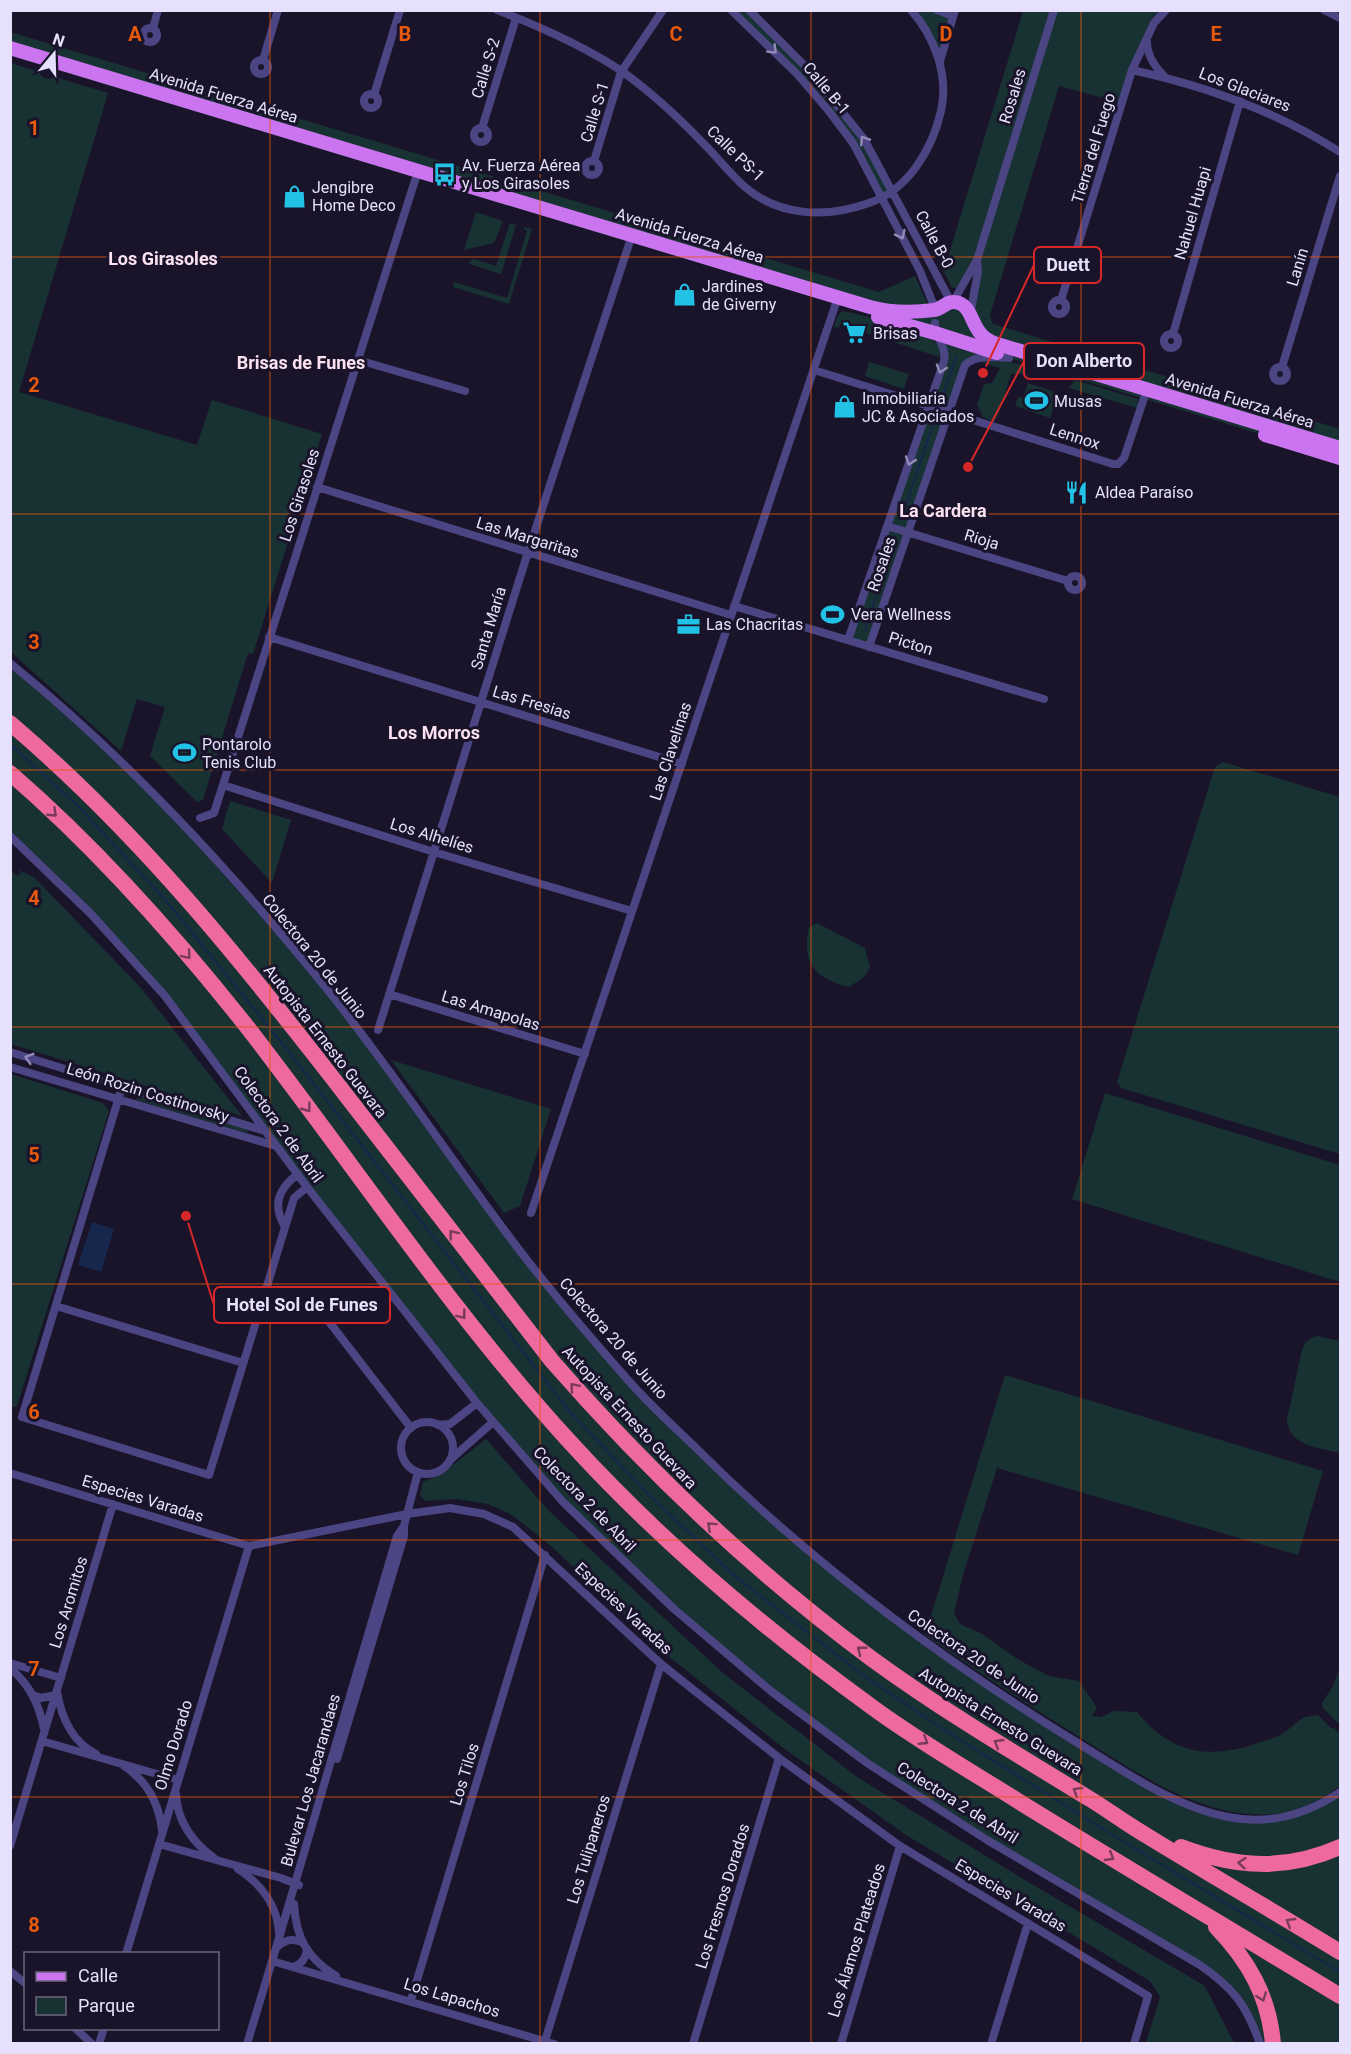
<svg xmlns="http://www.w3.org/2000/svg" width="1351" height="2054" font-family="Roboto,sans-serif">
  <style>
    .green { fill: #183233 }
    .water { fill: #16264c }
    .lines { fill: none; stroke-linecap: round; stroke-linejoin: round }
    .stream { stroke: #16264c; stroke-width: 2 }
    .street { stroke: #4c4583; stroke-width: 8 }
    .primary { stroke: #cb74ef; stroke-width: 14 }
    .highway { stroke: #ee699e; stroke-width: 16 }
    .oneway { stroke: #918bb9 }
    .oneway2 { stroke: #793a5e }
    .grid { fill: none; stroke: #e8590c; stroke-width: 1.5; stroke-opacity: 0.55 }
    .labels { text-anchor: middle; stroke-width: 6; stroke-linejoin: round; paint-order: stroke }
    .street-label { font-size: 16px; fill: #e6e0fc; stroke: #1a142a }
    .poi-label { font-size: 16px; fill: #e6e0fc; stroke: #1a142a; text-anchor: start }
    .neighbourhood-label { font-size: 18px; font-weight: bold; fill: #fce2f0; stroke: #1a142a }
    .grid-label { font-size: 20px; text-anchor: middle; font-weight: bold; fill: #e8590c; stroke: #1a142a; stroke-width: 6; stroke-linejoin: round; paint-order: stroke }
    .leader { fill: none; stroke: #d62828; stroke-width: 2 }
    .callout-dot { fill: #d62828; stroke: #1a142a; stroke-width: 2 }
    .callout { fill: #1a142a; stroke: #d62828; stroke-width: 2 }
    .callout-label { font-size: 18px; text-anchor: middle; font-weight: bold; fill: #e6e0fc }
  </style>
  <rect width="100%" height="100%" fill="#1a142a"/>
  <path class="green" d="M731,11H749L837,103L893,191L882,199L828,110Z
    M911,11H937L953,16L940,61Z
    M1023,11H1050L973,262L957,288H952L939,262L948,257Z
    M1054,11H1166L1154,23L1122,103L1059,86L990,315L993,324L1340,429V458L1009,358L969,362L869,647L848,640L944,361L941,342L895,322L11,56V48L870,307L967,309Z
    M10,32L879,292L915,276L927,303L926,306L893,310L11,45Z
    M11,63L39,72L42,77L49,79L55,77L108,93L19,392L197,445L212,400L322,434L253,654L248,653L203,800L197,802L150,756L165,707L137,699L121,751L11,652Z
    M476,212L503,221L494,243L464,250Z
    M510,223L516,225L501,274L469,264L470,261L474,259L496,266Z
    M524,227L532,229L509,304L453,287L454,282L507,298L527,231L524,229Z
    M842,311C856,312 925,333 934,341C939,346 941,351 942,358L840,324L838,328L834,327L837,317Z
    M1002,360L1039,369L1040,380L1021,374H1011L998,416L994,422L983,417L977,405L984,384L992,383L1000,368L977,361Z
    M869,362L909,374L904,389L865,376Z
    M1075,380L1138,399L1137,408L1069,388Z
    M1028,383L1058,393L1050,418L1015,406L1018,397L1023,398Z
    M10,663L141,782L323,986L518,1247L633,1385L792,1539L923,1642L1168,1795L1230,1817L1278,1819L1340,1792V2043H1260L1254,2026L1217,1977L867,1763L674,1609L563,1502L477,1403L165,996L11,836Z
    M1223,762L1340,797V1154L1121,1088L1117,1082L1215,767Z
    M230,801L291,820L272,883L222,829Z
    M19,870L34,877L141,988L242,1116L11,1044V873L13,872L17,876L21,873Z
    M817,923L865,948L870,968L864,977L849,987C815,978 801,964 809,927Z
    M391,1060L551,1109L520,1206L504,1213Z
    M11,1074L103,1103L109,1111L17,1406L11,1408Z
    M1105,1093L1340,1165V1282L1072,1199Z
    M137,1096L248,1129L247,1133L136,1100Z
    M1318,1336L1340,1341V1453C1318,1447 1288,1446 1287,1419L1302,1350C1305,1341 1309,1338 1318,1336Z
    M1005,1375L1323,1471L1298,1555L997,1468L963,1575L954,1613L960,1624L982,1634L1019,1660L1049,1676L1079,1681L1097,1708L1092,1716L1101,1717L1114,1711L1137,1712C1179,1763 1221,1758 1278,1736C1288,1732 1295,1722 1305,1717C1309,1716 1314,1716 1318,1715L1331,1728H1334L1340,1734V1786C1320,1800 1300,1812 1274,1814C1202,1820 1136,1772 1078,1736C1026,1704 975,1670 925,1635Z
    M486,1439L548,1510L723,1673L857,1777L1030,1883L1205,1986L1234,2043H1146L1160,1997L1150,1981L906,1835L782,1747L667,1655L551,1546L512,1515L488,1504L456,1499L425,1501L420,1495L423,1482L440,1475Z
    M1340,1667V1725L1323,1708L1322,1703L1333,1686Z"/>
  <path class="water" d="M92,1222L114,1229L101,1272L78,1265Z"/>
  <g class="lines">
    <path class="stream" d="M942,397L956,357
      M902,517L933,424
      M865,630L894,541
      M10,744L78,806L168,903L285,1047L570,1412L648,1494L737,1578L867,1678L941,1728L1116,1837L1340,1972"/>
    <path class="street" d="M497,10C541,27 584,46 623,72C652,93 679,118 704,144C718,158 730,174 745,187C780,217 827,218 869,203C908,190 932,150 941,111C949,76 935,37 911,10
      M731,10L797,74L828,110L853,143L920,271L932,301L938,308
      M749,10L806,67L864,139L951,302
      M937,10L953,16
      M1324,10L1340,18
      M143 35a7 7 0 1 1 14 0a7 7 0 1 1-14 0Z
      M153,28L158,10
      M1147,42C1147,56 1155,67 1165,77
      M254 67a7 7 0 1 1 14 0a7 7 0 1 1-14 0Z
      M263,60L278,10
      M940,61L955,10
      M1132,70C1206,86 1276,111 1340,152
      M364 101a7 7 0 1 1 14 0a7 7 0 1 1-14 0Z
      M374,95L400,10
      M474 135a7 7 0 1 1 14 0a7 7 0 1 1-14 0Z
      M482,128L516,18
      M585 168a7 7 0 1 1 14 0a7 7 0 1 1-14 0Z
      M594,161L621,72L663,10
      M1052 307a7 7 0 1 1 14 0a7 7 0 1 1-14 0Z
      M1061,300L1132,70L1154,23L1166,10
      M953,302L977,260L1054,10
      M970,315L978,272L977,260
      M1164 341a7 7 0 1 1 14 0a7 7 0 1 1-14 0Z
      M1173,334L1240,101
      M358,360L465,391
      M1273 374a7 7 0 1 1 14 0a7 7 0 1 1-14 0Z
      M1282,367L1340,176
      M814,370L1113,464H1118L1124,458L1144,398
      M317,487L731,615
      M887,526L1068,581
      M1068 583a7 7 0 1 1 14 0a7 7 0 1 1-14 0Z
      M734,606L1044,699
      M269,637L682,764
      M848,640L944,361C947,346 935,338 935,323
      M869,647L965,365C977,354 994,357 1009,358
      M10,663C126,757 228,868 322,983C391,1068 451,1160 517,1247C552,1293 590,1337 628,1380C648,1403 671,1424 693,1445C810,1562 940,1659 1081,1745C1127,1773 1175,1807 1228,1817C1269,1825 1306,1815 1340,1792
      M223,785L434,852L632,911
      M200,818L214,813L418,171
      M10,836L91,914L165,996L307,1187L477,1403L563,1502L674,1609L772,1692L867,1763L987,1840L1200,1965C1234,1989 1246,2004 1260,2044
      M389,994L585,1054
      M378,1030L528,552L632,235
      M10,1052L265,1131
      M10,1067L276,1146
      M122,1087L22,1417L209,1475L294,1198L307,1187
      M531,1213L838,297
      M285,1227C272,1205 278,1189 298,1174
      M56,1306L243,1363
      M330,1323L411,1428
      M401 1448a26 26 0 1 1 52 0a26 26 0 1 1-52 0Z
      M438,1425L450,1424L477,1403
      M450,1460L493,1422
      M10,1473L249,1546L407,1514L450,1508L484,1514L513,1527L661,1664L779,1758L900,1846L1148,1996L1134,2044
      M10,1663L61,1678
      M10,1668C30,1685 39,1704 44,1729
      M57,1691C61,1717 71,1741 96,1754
      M33,1695L41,1698L56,1695
      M42,1741L178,1780
      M337,1759L404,1536V1526
      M124,1766C147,1781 159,1804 162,1830
      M176,1794C177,1821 193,1843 214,1858
      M159,1844L281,1878L299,1885
      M10,1846L113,1504
      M238,1869C261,1884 278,1906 279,1934
      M294,1904C296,1938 307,1958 336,1976
      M277,1947C285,1940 291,1938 302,1942
      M126,1954L249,1546
      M272,1961L554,2044
      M293,1967C302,1964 305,1959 307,1950
      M10,1971L26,1984
      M411,2000L545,1555
      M75,2028L92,2044
      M99,2044L104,2028
      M247,2044L279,1938L397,1536L404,1526L418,1472
      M544,2044L661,1664
      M693,2044L779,1758
      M841,2044L900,1846
      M991,2044L1028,1923"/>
    <path class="primary" d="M10,48L870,307C892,313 911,313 934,310C943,309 947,299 959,303C975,309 970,334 994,343L1340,448
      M878,317L935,333L997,353
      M1265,435L1340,458"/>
    <path class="highway" d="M10,723C142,835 247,967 352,1103C418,1189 485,1275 552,1361C648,1471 754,1572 872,1659C942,1710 1016,1754 1090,1799C1108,1810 1125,1823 1144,1834C1209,1874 1275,1912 1340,1952
      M10,773C98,849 176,937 248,1028C355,1166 451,1312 569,1441C659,1540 763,1628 872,1707C918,1741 969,1770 1018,1801C1125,1867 1233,1931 1340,1996
      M1181,1847C1236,1868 1286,1871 1340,1847
      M1216,1927C1248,1960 1269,1996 1273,2044"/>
  </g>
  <defs><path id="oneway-chevron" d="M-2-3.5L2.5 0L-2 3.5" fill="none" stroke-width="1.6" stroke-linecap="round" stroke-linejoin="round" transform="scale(1.5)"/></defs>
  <g class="oneway">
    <use href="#oneway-chevron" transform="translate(773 50) rotate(45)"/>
    <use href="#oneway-chevron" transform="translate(864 140) rotate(-123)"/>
    <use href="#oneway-chevron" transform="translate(901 235) rotate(64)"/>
    <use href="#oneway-chevron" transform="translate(941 369) rotate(108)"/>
    <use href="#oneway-chevron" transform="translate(910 461) rotate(109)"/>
    <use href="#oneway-chevron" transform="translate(29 1058) rotate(-163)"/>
  </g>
  <g class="oneway2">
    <use href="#oneway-chevron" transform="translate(53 813) rotate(43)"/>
    <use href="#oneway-chevron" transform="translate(187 955) rotate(50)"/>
    <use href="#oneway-chevron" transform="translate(307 1108) rotate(53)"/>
    <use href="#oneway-chevron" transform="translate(453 1234) rotate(-128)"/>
    <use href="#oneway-chevron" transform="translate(462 1315) rotate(52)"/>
    <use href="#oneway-chevron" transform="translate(574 1387) rotate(-131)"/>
    <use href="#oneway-chevron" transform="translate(711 1526) rotate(-138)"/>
    <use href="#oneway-chevron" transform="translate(861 1650) rotate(-142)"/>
    <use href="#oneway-chevron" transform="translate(924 1741) rotate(33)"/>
    <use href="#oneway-chevron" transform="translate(998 1743) rotate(-149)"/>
    <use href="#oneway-chevron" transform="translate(1077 1791) rotate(-149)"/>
    <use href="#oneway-chevron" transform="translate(1110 1857) rotate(31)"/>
    <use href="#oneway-chevron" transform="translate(1242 1863) rotate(-175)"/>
    <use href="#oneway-chevron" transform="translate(1290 1922) rotate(-149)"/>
    <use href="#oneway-chevron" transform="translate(1262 1997) rotate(69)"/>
  </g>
  <path class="grid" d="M270,10V2044M540,10V2044M811,10V2044M1081,10V2044M10,257H1340M10,514H1340M10,770H1340M10,1027H1340M10,1284H1340M10,1540H1340M10,1797H1340"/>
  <defs>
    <symbol id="bus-bare" viewBox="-9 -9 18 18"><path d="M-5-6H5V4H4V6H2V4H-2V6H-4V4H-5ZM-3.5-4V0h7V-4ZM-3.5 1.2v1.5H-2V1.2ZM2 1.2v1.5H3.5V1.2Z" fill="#22c2e6" stroke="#1a142a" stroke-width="2.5" paint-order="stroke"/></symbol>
    <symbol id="shop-bare" viewBox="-9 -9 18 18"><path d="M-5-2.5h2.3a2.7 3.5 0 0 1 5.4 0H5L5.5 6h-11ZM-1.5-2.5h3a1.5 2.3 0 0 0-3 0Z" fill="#22c2e6" stroke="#1a142a" stroke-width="2.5" paint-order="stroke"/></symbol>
    <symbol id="supermarket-bare" viewBox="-9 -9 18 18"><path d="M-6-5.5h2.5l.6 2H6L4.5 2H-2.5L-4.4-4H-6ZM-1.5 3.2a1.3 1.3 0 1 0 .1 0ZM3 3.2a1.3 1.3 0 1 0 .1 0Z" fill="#22c2e6" stroke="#1a142a" stroke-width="2.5" paint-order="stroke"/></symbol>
    <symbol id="stadium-bare" viewBox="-9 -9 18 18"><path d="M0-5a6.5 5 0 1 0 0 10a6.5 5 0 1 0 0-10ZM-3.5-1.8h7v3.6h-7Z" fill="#22c2e6" stroke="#1a142a" stroke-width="2.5" paint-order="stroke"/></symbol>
    <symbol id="restaurant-bare" viewBox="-9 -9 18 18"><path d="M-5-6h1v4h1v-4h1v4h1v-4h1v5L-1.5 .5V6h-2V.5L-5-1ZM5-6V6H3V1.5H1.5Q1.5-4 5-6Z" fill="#22c2e6" stroke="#1a142a" stroke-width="2.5" paint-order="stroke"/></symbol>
    <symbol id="office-bare" viewBox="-9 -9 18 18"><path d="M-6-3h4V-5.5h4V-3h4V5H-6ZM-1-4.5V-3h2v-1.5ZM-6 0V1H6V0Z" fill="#22c2e6" stroke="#1a142a" stroke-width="2.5" paint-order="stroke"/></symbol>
  </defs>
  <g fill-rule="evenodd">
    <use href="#bus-bare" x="428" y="158" width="33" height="33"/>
    <use href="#shop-bare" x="278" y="180" width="33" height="33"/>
    <use href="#shop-bare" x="668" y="278" width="33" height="33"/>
    <use href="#supermarket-bare" x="838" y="316" width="33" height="33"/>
    <use href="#stadium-bare" x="1020" y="384" width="33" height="33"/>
    <use href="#shop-bare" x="828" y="390" width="33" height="33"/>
    <use href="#restaurant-bare" x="1060" y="476" width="33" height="33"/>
    <use href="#stadium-bare" x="816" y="598" width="33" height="33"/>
    <use href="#office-bare" x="672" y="608" width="33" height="33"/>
    <use href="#stadium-bare" x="168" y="736" width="33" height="33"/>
  </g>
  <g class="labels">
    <g class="street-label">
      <text transform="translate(485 68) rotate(-73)" y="6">Calle S-2</text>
      <text transform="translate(827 88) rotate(50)" y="6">Calle B-1</text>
      <text transform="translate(1245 89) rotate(21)" y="6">Los Glaciares</text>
      <text transform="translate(224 95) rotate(17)" y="6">Avenida Fuerza Aérea</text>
      <text transform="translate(1012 96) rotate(-73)" y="6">Rosales</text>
      <text transform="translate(594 112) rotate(-73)" y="6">Calle S-1</text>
      <text transform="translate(1093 148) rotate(-73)" y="6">Tierra del Fuego</text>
      <text transform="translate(736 153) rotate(44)" y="6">Calle PS-1</text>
      <text transform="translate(1192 213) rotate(-74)" y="6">Nahuel Huapi</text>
      <text transform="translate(690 235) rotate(17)" y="6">Avenida Fuerza Aérea</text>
      <text transform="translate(935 239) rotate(62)" y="6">Calle B-0</text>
      <text transform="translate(1297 267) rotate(-73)" y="6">Lanín</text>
      <text transform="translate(1240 400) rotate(17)" y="6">Avenida Fuerza Aérea</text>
      <text transform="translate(1075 436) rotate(18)" y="6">Lennox</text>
      <text transform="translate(299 495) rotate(-72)" y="6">Los Girasoles</text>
      <text transform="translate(528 537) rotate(17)" y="6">Las Margaritas</text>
      <text transform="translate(982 539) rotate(17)" y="6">Rioja</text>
      <text transform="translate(881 564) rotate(-71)" y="6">Rosales</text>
      <text transform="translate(488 628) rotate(-73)" y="6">Santa María</text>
      <text transform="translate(911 643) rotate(17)" y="6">Picton</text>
      <text transform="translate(532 702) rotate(17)" y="6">Las Fresias</text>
      <text transform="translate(670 751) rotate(-72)" y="6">Las Clavelinas</text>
      <text transform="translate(432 835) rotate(17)" y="6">Los Alhelíes</text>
      <text transform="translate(315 956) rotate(51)" y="6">Colectora 20 de Junio</text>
      <text transform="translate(491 1010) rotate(17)" y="6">Las Amapolas</text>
      <text transform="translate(326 1041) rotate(52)" y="6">Autopista Ernesto Guevara</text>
      <text transform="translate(148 1092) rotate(17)" y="6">León Rozin Costinovsky</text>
      <text transform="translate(279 1124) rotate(54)" y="6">Colectora 2 de Abril</text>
      <text transform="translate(614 1338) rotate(49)" y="6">Colectora 20 de Junio</text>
      <text transform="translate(630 1417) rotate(47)" y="6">Autopista Ernesto Guevara</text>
      <text transform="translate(143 1498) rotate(17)" y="6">Especies Varadas</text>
      <text transform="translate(585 1499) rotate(46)" y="6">Colectora 2 de Abril</text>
      <text transform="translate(68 1602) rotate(-73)" y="6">Los Aromitos</text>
      <text transform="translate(624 1608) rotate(43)" y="6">Especies Varadas</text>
      <text transform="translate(974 1656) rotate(34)" y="6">Colectora 20 de Junio</text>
      <text transform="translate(1001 1721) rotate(32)" y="6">Autopista Ernesto Guevara</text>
      <text transform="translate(173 1745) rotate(-73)" y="6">Olmo Dorado</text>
      <text transform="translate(464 1774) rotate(-73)" y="6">Los Tilos</text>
      <text transform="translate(310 1780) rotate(-74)" y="6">Bulevar Los Jacarandaes</text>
      <text transform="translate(958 1802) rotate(32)" y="6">Colectora 2 de Abril</text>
      <text transform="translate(588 1849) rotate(-73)" y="6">Los Tulipaneros</text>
      <text transform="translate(1011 1895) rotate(31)" y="6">Especies Varadas</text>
      <text transform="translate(722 1896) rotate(-73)" y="6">Los Fresnos Dorados</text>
      <text transform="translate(856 1940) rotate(-73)" y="6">Los Álamos Plateados</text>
      <text transform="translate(452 1997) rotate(17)" y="6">Los Lapachos</text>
    </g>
    <g class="poi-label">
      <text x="462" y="171">Av. Fuerza Aérea<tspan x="462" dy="18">y Los Girasoles</tspan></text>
      <text x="312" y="193">Jengibre<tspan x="312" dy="18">Home Deco</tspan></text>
      <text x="702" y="292">Jardines<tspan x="702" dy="18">de Giverny</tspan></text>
      <text x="873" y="339">Brisas</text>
      <text x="862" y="404">Inmobiliaria<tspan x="862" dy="18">JC &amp; Asociados</tspan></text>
      <text x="1054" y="407">Musas</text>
      <text x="1095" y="498">Aldea Paraíso</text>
      <text x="851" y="620">Vera Wellness</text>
      <text x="706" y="630">Las Chacritas</text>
      <text x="202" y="750">Pontarolo<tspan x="202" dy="18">Tenis Club</tspan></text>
    </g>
    <g class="neighbourhood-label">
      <text x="163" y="265">Los Girasoles</text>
      <text x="301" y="369">Brisas de Funes</text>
      <text x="943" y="517">La Cardera</text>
      <text x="434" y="739">Los Morros</text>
    </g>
  </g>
  <g class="grid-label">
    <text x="135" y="41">A</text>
    <text x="405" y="41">B</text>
    <text x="676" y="41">C</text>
    <text x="946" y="41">D</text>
    <text x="1216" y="41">E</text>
    <text x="34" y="135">1</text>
    <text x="34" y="392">2</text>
    <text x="34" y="649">3</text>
    <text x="34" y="905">4</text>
    <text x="34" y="1162">5</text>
    <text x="34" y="1419">6</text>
    <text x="34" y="1676">7</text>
    <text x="34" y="1932">8</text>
  </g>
  <path class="leader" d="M983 373L1034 265M968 467L1024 361M186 1216L214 1305"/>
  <g class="callout-dot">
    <circle cx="983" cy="373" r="6"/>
    <circle cx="968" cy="467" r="6"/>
    <circle cx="186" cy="1216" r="6"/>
  </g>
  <g class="callout">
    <rect x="1034" y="247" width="67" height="36" rx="6"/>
    <rect x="1024" y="343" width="120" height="36" rx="6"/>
    <rect x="214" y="1287" width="176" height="36" rx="6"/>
  </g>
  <g class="callout-label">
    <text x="1068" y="271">Duett</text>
    <text x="1084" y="367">Don Alberto</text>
    <text x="302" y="1311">Hotel Sol de Funes</text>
  </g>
  <rect width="1351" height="2054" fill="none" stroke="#e6e0fc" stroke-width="24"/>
  <rect x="24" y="1952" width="195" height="78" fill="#1a142a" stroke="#6c667e" stroke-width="1.5"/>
  <rect x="36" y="1972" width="30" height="9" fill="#cb74ef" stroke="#6c667e" stroke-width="1.5"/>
  <text x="78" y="1982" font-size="18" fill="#e6e0fc">Calle</text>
  <rect x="36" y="1997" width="30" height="18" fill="#183233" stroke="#6c667e" stroke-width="1.5"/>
  <text x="78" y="2012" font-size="18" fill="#e6e0fc">Parque</text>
  <g transform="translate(54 54) rotate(19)" stroke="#1a142a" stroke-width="4.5" paint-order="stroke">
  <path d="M0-4.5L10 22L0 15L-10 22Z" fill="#e6e0fc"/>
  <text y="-9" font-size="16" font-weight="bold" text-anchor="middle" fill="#e6e0fc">N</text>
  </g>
</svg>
